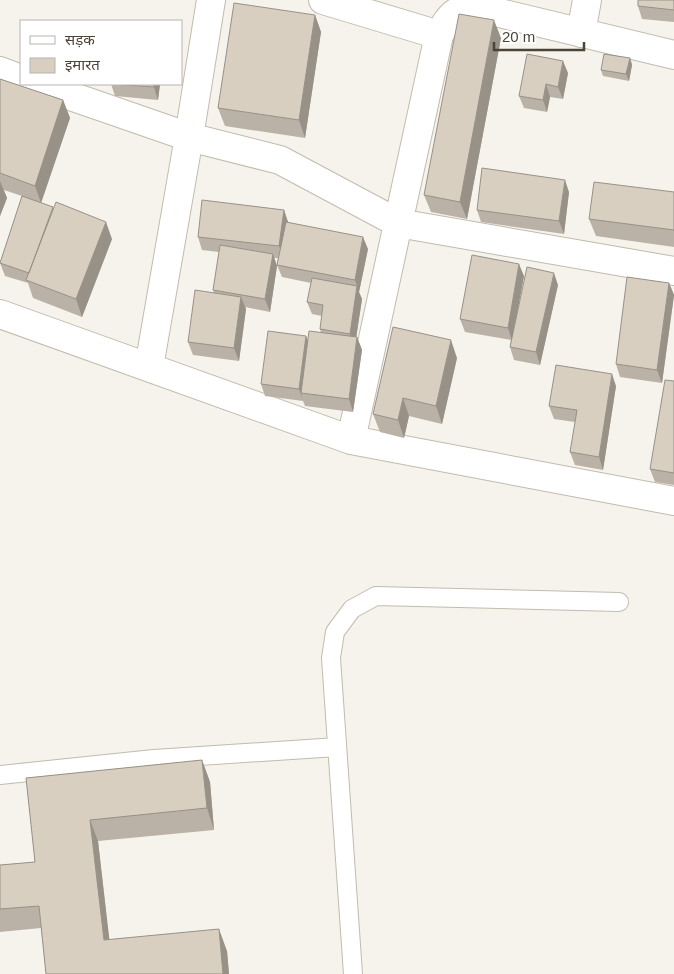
<svg xmlns="http://www.w3.org/2000/svg" width="674" height="974" font-family="Helvetica,'Noto Sans Devanagari',sans-serif">
  <style>
    .lines { fill: none; stroke-linecap: round; stroke-linejoin: round }
    .service-casing { stroke: #c2bbae; stroke-width: 20 }
    .minor-casing { stroke: #c2bbae; stroke-width: 30 }
    .service { stroke: #fff; stroke-width: 18 }
    .minor { stroke: #fff; stroke-width: 28 }
    .wall { fill: #bab2a6 }
    .shaded-wall { fill: #979187 }
    .building { fill: #d8cfc1; stroke: #979187 }
  </style>
  <rect width="100%" height="100%" fill="#f6f3ec"/>
  <g class="lines">
    <defs>
      <path id="service" d="M0,775L154,759L337,747
        M353,974L331,658L335,632L352,609L376,596L619,602"/>
      <path id="minor" d="M323,0L439,35
        M581,33L587,0
        M0,71L21,79
        M36,84L189,137L280,160L398,223L674,271
        M0,314L351,440L674,501
        M149,367L189,137L211,0
        M351,440L439,35C452,12 455,8 483,9L674,55"/>
    </defs>
    <use href="#service" class="service-casing"/>
    <use href="#minor" class="minor-casing"/>
    <use href="#service" class="service"/>
    <use href="#minor" class="minor"/>
  </g>
  <path class="wall" d="M674,0V22L642,19L638,6Z
    M315,15L321,32L305,138L225,126L218,108Z
    M501,38L467,219L431,212L424,195Z
    M630,58L632,65L629,81L603,76L601,70Z
    M568,73L563,99L550,97L547,112L524,108L519,96Z
    M0,79L63,100L70,118L41,203L53,207L54,208L112,239L82,317L33,298L28,283L5,276L0,263L22,196L4,190L7,198L0,216Z
    M111,84H160L158,100L115,96Z
    M569,192L564,234L481,222L477,210Z
    M674,192V247L596,236L589,219Z
    M284,210L288,222L368,249L359,292L362,299L356,337H357L362,350L353,412L305,406L303,401L265,396L261,384L306,336L308,341L321,333L320,329L322,316L312,314L307,302L311,283L282,277L277,265L278,258H274L277,266L270,312L245,307L246,309L239,361L193,355L188,342L214,293L213,290L219,252L202,250L198,237Z
    M524,276L517,311L558,285L540,365L514,360L510,347L511,340L465,332L460,319Z
    M669,283L674,295L662,383L620,377L616,364Z
    M457,358L442,424L409,416L404,438L380,432L373,414Z
    M674,381V485L655,482L650,469Z
    M616,386L603,470L575,465L570,452L575,422L554,419L549,406Z
    M202,760L210,782L214,830L98,841L109,940L227,951L229,974H46L41,928L0,932V865L35,862L26,778Z"/>
  <path class="shaded-wall" d="M315,15L321,32L305,138L299,120Z
    M494,20L501,38L467,219L460,202Z
    M630,58L632,65L629,81L626,74Z
    M563,61L568,73L563,99L558,87Z
    M154,84H160L158,100L154,87Z
    M546,84L550,97L547,112L543,100Z
    M63,100L70,118L41,203L35,186Z
    M565,180L569,192L564,234L559,221Z
    M0,181L7,198L0,216Z
    M284,210L288,222L284,259L279,246Z
    M106,222L112,239L82,317L76,299Z
    M363,237L368,249L359,292L362,299L355,346L350,334L357,286L355,280Z
    M273,254L277,266L270,312L265,299Z
    M519,264L524,276L512,341L508,328Z
    M554,273L558,285L540,365L536,352Z
    M669,283L674,295L662,383L657,370Z
    M241,297L246,309L239,361L234,348Z
    M306,336L311,349L301,393L303,401L299,389Z
    M357,337L362,350L353,412L349,399Z
    M451,340L457,358L442,424L436,406Z
    M612,374L616,386L603,470L599,457Z
    M403,398L409,416L404,438L398,420Z
    M202,760L210,782L214,830L207,808Z
    M90,820L98,841L112,962L104,940Z
    M219,929L227,951L229,974H223Z"/>
  <path class="building" d="M638,0H674V10L638,6Z
    M234,3L315,15L299,120L218,108Z
    M459,14L494,20L460,202L424,195Z
    M527,54L563,61L558,87L546,84L543,100L519,96Z
    M604,54L630,58L626,74L601,70Z
    M0,79L63,100L35,186L0,173Z
    M111,84H154V87Z
    M482,168L565,180L559,221L477,210Z
    M594,182L674,192V230L589,219Z
    M22,196L53,207L29,273L0,263Z
    M202,200L284,210L279,246L198,237Z
    M56,202L106,222L76,299L26,280Z
    M286,222L363,237L355,280L277,265Z
    M220,245L273,254L265,299L213,290Z
    M472,255L519,264L508,328L460,319Z
    M527,267L554,273L536,352L510,347Z
    M627,277L669,283L657,370L616,364Z
    M312,278L357,286L350,334L320,329L323,305L307,302Z
    M195,290L241,297L234,348L188,342Z
    M393,327L451,340L436,406L403,398L398,420L373,414Z
    M268,331L306,336L299,389L261,384Z
    M309,331L357,337L349,399L301,393Z
    M556,365L612,374L599,457L570,452L577,410L549,406Z
    M665,380L674,381V473L650,469Z
    M202,760L207,808L90,820L104,940L219,929L223,974H46L39,906L0,909V865L35,862L26,778Z"/>
  <rect x="20" y="20" width="162" height="65" fill="#ffffff" stroke="#b7b4b0"/>
  <rect x="30" y="36" width="25" height="8" fill="#ffffff" stroke="#b7b4b0"/>
  <text x="65" y="45" font-size="15" fill="#4b4439">सड़क</text>
  <rect x="30" y="58" width="25" height="15" fill="#d8cfc1" stroke="#b7b4b0"/>
  <text x="65" y="70" font-size="15" fill="#4b4439">इमारत</text>
  <path d="M494 42v8h90v-8" fill="none" stroke="#4b4439" stroke-width="2.5"/>
  <text x="502" y="42" font-size="15" fill="#4b4439" stroke="#ffffff" stroke-width="4" paint-order="stroke">20 m</text>
</svg>
